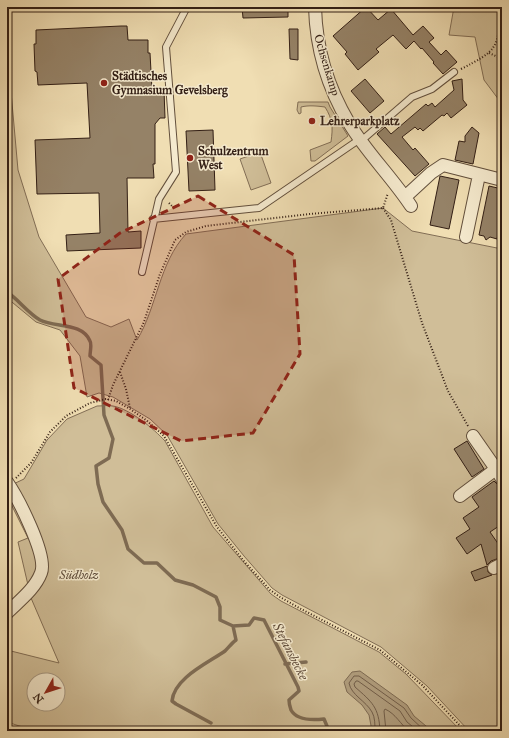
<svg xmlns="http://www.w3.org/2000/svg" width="509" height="738" font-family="'IM FELL Great Primer',serif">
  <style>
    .green { fill: #d0be98; stroke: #826e56; fill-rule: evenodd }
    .water { fill: #b09d7d; stroke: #7e6b53 }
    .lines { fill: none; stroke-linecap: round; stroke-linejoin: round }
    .shore { stroke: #725e49; stroke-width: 1 }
    .stream { stroke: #7e6b53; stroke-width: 3.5 }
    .building { fill: #958267; stroke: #331f15 }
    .service-casing { stroke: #624f3c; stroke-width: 8 }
    .minor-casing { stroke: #624f3c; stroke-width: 14 }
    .path { stroke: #331f15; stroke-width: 2; stroke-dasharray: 1 2; stroke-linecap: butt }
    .service { stroke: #f5eace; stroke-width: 6 }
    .minor { stroke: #f5eace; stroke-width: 12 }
    .marked { fill: #8f2418; fill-opacity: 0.2; stroke: #8f2418; stroke-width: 3; stroke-dasharray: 8 5; stroke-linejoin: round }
    .poi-dot { fill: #8f2418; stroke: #f5eace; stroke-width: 1.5 }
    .labels { text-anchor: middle; stroke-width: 3; stroke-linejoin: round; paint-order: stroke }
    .street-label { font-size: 12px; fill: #331f15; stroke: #f5eace }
    .poi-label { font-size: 12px; font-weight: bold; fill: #331f15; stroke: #f5eace; text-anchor: start }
    .park-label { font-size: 12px; font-style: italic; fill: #5a4736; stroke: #f5eace }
    .water-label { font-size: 13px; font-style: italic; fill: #5f4b39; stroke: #f5eace }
  </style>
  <rect width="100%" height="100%" fill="#f0deb3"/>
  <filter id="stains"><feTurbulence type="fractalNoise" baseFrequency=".005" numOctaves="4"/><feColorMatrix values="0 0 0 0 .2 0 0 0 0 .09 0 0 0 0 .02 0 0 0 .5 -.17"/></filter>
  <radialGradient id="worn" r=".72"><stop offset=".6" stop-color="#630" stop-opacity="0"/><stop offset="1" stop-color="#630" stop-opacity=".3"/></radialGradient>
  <path class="green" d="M454,7H502V104L484,80L475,37L449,35Z
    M7,47L18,170L39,237L86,317L111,327L129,319L137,340C157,307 159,263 186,234L383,208L412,231L502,249V731H469L427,686L381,647L282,595L272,588L244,556L218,524L167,435L150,419L113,397L99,393L87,397L80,356L60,330L36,322L7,298Z
    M298,102H328L330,107L348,136L315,161H311L310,150L331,142C333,127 333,120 325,107C317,106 309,105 301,107V113L299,114L297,110Z
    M260,152L271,183L251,190L240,159Z
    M97,406C102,406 108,405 113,406C130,409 154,429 165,441L213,527L271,594L281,601L379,652L406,674L461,731H35L7,722V650L59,663L31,598L18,542L28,538L7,496V487L24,479L47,440L67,419ZM34,680H58V704H34Z"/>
  <path class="water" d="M360,671L407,705L414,716L432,731H372L369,715L362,705L347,692L344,682L352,672Z"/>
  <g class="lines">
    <path class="shore" d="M375,731C375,725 375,717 372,712C366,701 351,695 349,683L354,676H359L404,708L411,718L425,731
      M380,731C379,707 372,702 355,687L354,684L356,681H358L400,711L407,722L418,731
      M386,731L384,711L385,709C396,714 400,724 409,731"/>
    <path class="stream" d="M7,292C19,300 27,312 40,320C55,328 82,322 90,341C92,344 90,352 90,356L101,365L104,415L113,439L109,458L96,466L98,484L103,502L122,530L128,549L144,563H157L175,580L193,585L216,597L220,607V620L233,626L249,625L254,618L264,620L298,687L299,691L289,700C289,703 290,707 291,710C297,721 315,720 324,719L329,731
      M285,664L306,662
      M211,723L176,704L172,701C174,678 208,663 225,651C229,647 232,643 236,640L233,626"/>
  </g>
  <path class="building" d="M242,7H288V17L243,18Z
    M366,7L378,20L391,9L413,35L423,26L434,38L429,42L441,55L446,50L457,62L443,74L433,63L434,62L422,48L421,49L414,41L406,49L393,35L376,49L379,52L358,70L345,54L347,52L333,36Z
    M121,26H127L128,40H148V53H150L152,90H164L165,118H160L155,124V164H153L154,178H127L128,232L141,231V248L67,251L66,235L100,233L99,193L37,194L35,140L90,138L87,83L38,85L37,72L35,71L34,44H36V30Z
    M289,29H298V60L290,59Z
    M365,79L384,101L370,113L351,91Z
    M462,79L463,100L467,105L451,118L447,113L444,116L442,115L423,131L420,128L418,130L415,127L402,137L413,150L415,148L429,164L415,176L377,134L385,127L391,134L426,104L428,106L432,103L435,107L454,90L452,81Z
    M472,127L479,133L473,164L455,160L459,141L465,142V136Z
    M213,130L215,190L189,191L186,131Z
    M440,176L459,180L449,229L430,225Z
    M489,186L502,189V213L497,239L490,237L486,240L484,236L479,235Z
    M467,441L484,469L472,477L454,449Z
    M494,481L498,485L502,486V488L498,491L502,497V524L490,532L499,545L502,544V557L491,561L487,565L481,544L467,554L456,538L470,529L463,518L479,507L472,497Z
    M487,566L488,572L492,575L475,581L471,572Z"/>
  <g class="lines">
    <defs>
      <path id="service" d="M361,141L412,97L432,89L454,72
        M153,219L259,208L360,139
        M142,272L159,199L176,172L166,47L187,7"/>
      <path id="minor" d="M315,7C316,47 328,88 349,123C366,152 392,177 411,206
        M405,197L431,173L443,165L502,180
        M466,237L479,175
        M473,436L496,469
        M7,482C18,498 48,556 41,573C35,589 19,601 7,613
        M460,496L496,469L502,479
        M494,568L502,564"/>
    </defs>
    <use href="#service" class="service-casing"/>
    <use href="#minor" class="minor-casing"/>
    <path class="path" d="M489,53L502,59
      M461,69C496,51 501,48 498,7
      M169,203L174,208
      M383,208L391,220L422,323L448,391L468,426
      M120,372L126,389L130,408
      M108,400L113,385L144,322L160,274L175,240L186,232L206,226L257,220L310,214L383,208L388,193
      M16,478L31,463L50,432L66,416L90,403L106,399L116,401L130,409L146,420L164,436L217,527L243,560L270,590L280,597L301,609L380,650L422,685L465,731"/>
    <use href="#service" class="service"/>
    <use href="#minor" class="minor"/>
  </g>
  <path class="marked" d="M198,196L294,255L300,354L253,433L181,441L74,388L58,279L120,233Z"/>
  <g class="poi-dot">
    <circle cx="104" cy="83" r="4"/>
    <circle cx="312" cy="121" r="4"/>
    <circle cx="190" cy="158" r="4"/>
  </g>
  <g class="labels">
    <g class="street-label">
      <text transform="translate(327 65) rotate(73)" y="4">Ochsenkamp</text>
    </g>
    <g class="poi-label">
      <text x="112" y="80">Städtisches<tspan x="112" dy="14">Gymnasium Gevelsberg</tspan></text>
      <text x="320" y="125">Lehrerparkplatz</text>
      <text x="198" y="155">Schulzentrum<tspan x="198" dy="14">West</tspan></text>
    </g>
    <g class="park-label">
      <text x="79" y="579">Südholz</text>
    </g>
    <g class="water-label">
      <text transform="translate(291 651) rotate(63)" y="5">Stefansbecke</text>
    </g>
  </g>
  <rect width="509" height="738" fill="none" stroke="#f0deb3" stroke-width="24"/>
  <rect x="8" y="8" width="493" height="722" fill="none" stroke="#331f15" stroke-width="2"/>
  <rect x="12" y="12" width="485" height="714" fill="none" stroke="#331f15"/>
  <g transform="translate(46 692) rotate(231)"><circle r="19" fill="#f5eace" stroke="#a79984"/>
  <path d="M0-3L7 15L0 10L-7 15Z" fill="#8f2418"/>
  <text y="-6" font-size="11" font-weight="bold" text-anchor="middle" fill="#331f15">N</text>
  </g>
  <rect width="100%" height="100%" filter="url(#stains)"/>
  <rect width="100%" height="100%" fill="url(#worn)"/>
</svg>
